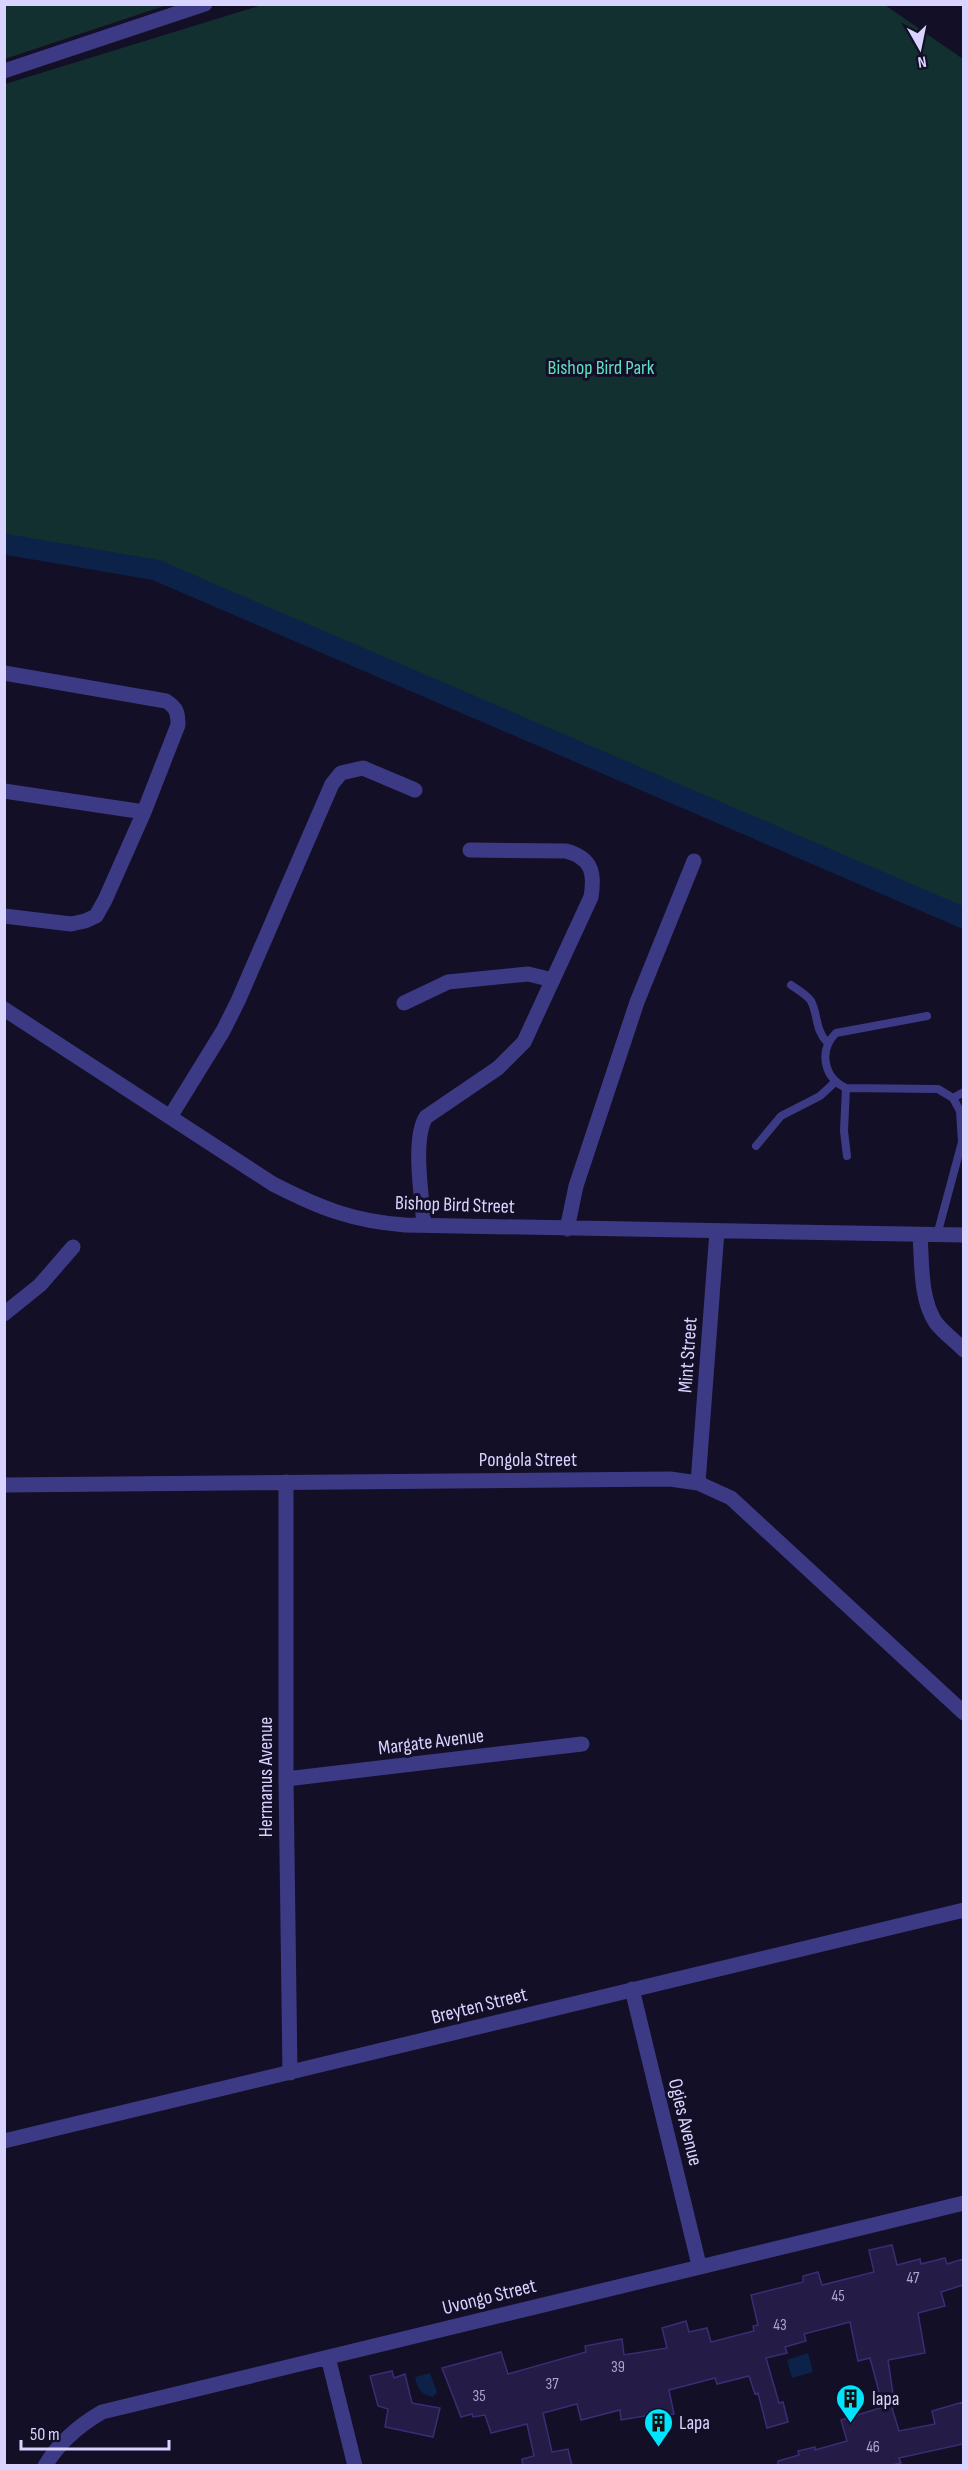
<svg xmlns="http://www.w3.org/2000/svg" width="968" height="2470" font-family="'Sofia Sans Condensed',sans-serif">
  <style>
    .green { fill: #12302f }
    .water { fill: #0c2248 }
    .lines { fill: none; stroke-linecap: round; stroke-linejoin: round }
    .canal { stroke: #0c2248; stroke-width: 21 }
    .building { fill: #241b47; stroke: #3b2d73; stroke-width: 1.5 }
    .service { stroke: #3d3a85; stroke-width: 8 }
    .minor { stroke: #3d3a85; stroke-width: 15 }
    .tertiary { stroke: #3d3a85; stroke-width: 15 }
    .labels { text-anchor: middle; stroke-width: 6; stroke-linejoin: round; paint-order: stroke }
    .number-label { font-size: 16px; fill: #aca6d1 }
    .park-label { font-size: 20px; fill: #5fe0c0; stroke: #130f26 }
    .street-label { font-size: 20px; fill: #d9d4ff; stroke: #130f26 }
    .poi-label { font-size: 20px; fill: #d9d4ff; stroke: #130f26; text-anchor: start }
  </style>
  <rect width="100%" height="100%" fill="#130f26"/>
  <path class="green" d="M5,4H167V5L5,59Z
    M265,4L885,5L963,59V918L156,570L5,544V84Z"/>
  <path class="water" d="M808,2353L813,2372L792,2378L787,2360Z
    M430,2373L437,2392L433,2397C420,2394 418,2389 415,2377Z"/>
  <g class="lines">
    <path class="canal" d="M4,544L156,570L964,918"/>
  </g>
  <path class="building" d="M892,2245L897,2265L920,2259L921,2264L945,2258L947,2264L963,2259V2285L941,2292L945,2306L918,2313L925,2353L888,2360L895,2407L892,2408L899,2431L935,2424L932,2411L963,2402V2444L899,2458L901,2463L886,2466H778V2461L799,2455L798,2451L815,2447V2450L847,2441L841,2420L883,2407L870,2358L858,2361L850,2322L804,2334L806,2341L785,2347L787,2353L766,2358L779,2403L783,2402L788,2422L767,2428L758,2393L755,2394L749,2376L717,2384L715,2378L669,2390L674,2414L651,2419V2415L621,2420L620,2410L581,2420L577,2404L543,2413L552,2452L568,2449L572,2466H523L522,2459L534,2456L527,2424L491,2433L485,2415L473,2417L472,2414L461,2417L442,2368L501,2352L508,2374L586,2352L585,2346L622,2339L624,2355L667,2348L662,2328L686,2321L689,2332L707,2328L711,2342L754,2331L753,2326L758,2325L751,2295L803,2282V2276L818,2272L822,2285L874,2272L869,2250Z
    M392,2371L394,2378L405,2374L412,2403L440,2408L433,2437L385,2427L388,2409L378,2406L370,2376Z"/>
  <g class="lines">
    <path class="service" d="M791,985C798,990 806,994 811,1001C818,1014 815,1030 827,1042
      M927,1016L836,1033C818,1051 824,1078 846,1088L938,1089L953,1098L960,1111L962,1142L937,1235
      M846,1088L844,1131L847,1156
      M953,1098L964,1092
      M756,1146L781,1116L820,1096L834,1083"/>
    <path class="minor" d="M4,673L166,701C177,708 178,713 178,725L144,812L105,900L96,916L85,921L71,924L4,916
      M4,791L144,812
      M404,1003L448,982L528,974L553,980
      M4,1009L273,1184C320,1208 352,1221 405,1225L964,1235
      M170,1117L223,1031L238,1001L332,784L341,773L363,768L415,790
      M424,1225C422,1198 412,1139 426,1117L498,1068L524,1042L591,897C595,873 592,858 566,851L470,850
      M567,1229L576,1186L637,1002L694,861
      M920,1235C922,1262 920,1300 936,1323C944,1333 955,1341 964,1350
      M4,1314L40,1285L73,1247
      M286,1482V1779L290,2073
      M698,1483L717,1231
      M4,1485L670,1479L698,1483L731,1498L964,1713
      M286,1779L582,1744
      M632,1989L699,2265
      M4,2141L964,1910
      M328,2357L355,2466
      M45,2466C59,2442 78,2426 102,2412L964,2203"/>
    <path class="tertiary" d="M4,71L205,4"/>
  </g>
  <defs>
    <symbol id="building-pin" viewBox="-11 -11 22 30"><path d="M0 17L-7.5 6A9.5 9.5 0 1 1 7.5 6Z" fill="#00e5ff" stroke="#130f26"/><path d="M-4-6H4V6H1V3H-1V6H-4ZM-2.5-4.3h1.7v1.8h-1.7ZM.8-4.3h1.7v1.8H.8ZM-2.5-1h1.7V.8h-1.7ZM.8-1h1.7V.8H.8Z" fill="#111"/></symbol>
  </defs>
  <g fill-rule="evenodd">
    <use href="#building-pin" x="834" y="2382" width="33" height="45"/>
    <use href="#building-pin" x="642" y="2406" width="33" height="45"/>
  </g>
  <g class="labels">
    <g class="number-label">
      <text x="913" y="2283">47</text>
      <text x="838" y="2301">45</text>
      <text x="780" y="2330">43</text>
      <text x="618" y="2372">39</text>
      <text x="552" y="2389">37</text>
      <text x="479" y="2401">35</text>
      <text x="873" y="2452">46</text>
    </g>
    <g class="park-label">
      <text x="601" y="374">Bishop Bird Park</text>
    </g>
    <g class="street-label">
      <text transform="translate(455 1204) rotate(2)" y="7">Bishop Bird Street</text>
      <text transform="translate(687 1355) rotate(-86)" y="7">Mint Street</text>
      <text x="528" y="1466">Pongola Street</text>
      <text transform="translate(431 1741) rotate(-7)" y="7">Margate Avenue</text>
      <text transform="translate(265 1777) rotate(-90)" y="7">Hermanus Avenue</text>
      <text transform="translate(479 2005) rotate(-14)" y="7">Breyten Street</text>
      <text transform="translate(686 2122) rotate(76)" y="7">Ogies Avenue</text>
      <text transform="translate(489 2296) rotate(-14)" y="7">Uvongo Street</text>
    </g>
    <g class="poi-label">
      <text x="872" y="2405">lapa</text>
      <text x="679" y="2429">Lapa</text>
    </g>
  </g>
  <rect width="968" height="2470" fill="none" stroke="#d9d4ff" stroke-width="12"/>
  <g transform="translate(920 48) rotate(171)" stroke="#130f26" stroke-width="4.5" paint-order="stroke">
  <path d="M0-4.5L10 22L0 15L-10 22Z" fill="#d9d4ff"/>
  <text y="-9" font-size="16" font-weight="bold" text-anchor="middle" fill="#d9d4ff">N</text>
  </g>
  <path d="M21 2440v9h148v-9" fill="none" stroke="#d9d4ff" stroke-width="3"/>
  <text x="30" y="2440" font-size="18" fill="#d9d4ff" stroke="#130f26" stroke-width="4.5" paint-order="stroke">50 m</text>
</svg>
